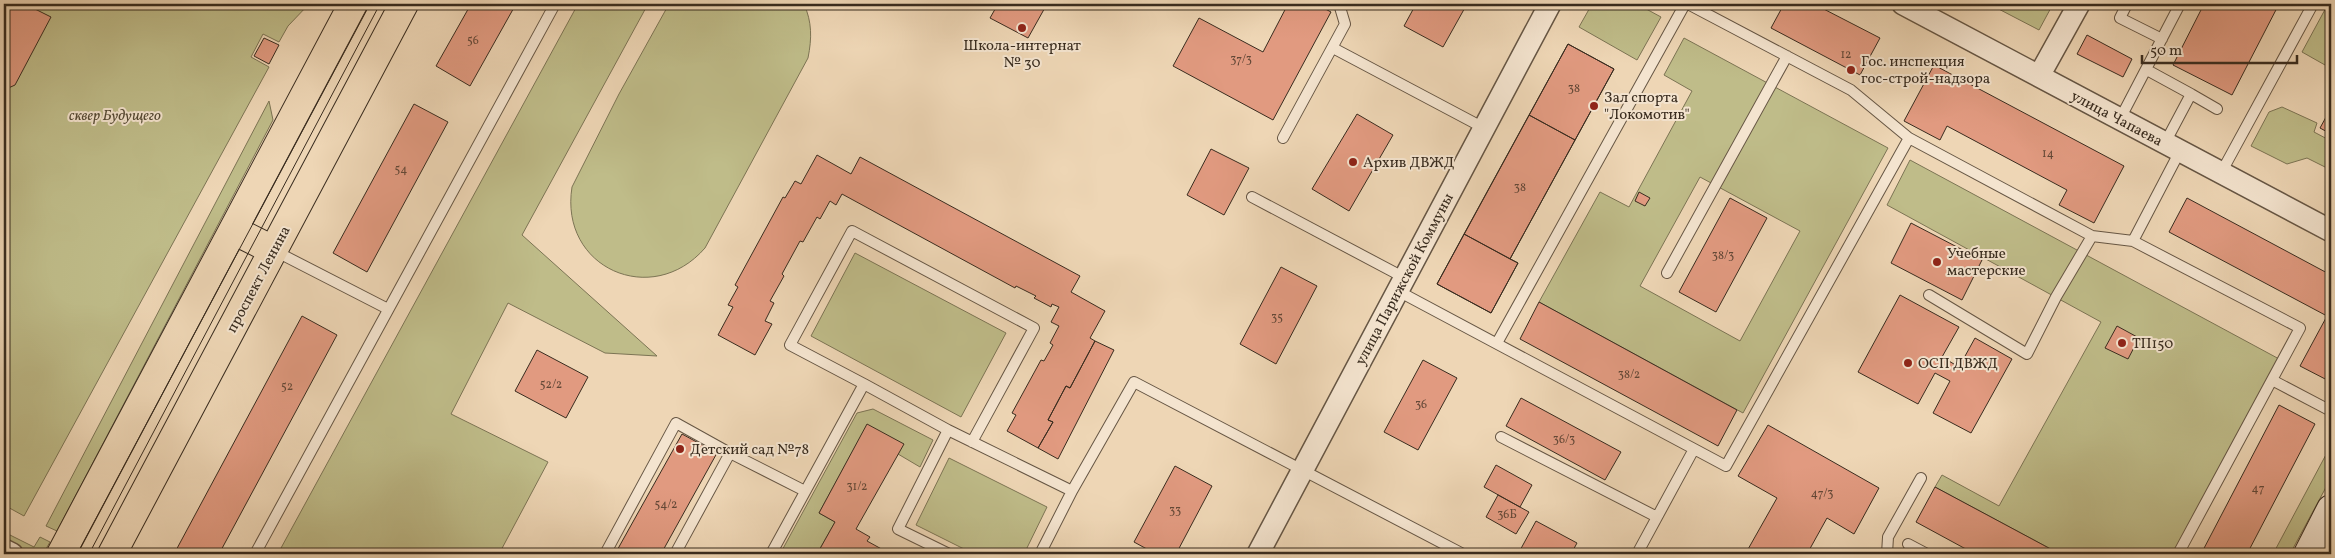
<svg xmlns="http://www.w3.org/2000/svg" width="2335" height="558" font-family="Vollkorn,serif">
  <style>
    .green { fill: #bfbc89; stroke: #7c7454; fill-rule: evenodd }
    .building { fill: #e19a80; stroke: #392c1f }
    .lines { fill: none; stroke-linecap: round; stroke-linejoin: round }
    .lane-casing { stroke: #665644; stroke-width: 12 }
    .street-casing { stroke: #665644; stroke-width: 24 }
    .secondary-casing { stroke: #392c1f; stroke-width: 30 }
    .highway-casing { stroke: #392c1f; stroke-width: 30 }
    .lane { stroke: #f4e4cf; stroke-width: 10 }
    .street { stroke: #f4e4cf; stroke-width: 21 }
    .secondary { stroke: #f4e4cf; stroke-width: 28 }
    .highway { stroke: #eed6b5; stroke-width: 28 }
    .tram { stroke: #392c1f; stroke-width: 1 }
    .poi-dot { fill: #8f2418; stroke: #f4e4cf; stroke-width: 2 }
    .labels { text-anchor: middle; stroke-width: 4; stroke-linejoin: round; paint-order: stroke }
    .number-label { font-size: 12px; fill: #634837 }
    .poi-label { font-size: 15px; fill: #392c1f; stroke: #f4e4cf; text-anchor: start }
    .park-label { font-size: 15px; font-style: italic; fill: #544934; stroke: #f4e4cf }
    .street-label { font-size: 15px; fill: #392c1f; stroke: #f4e4cf }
  </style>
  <rect width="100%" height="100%" fill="#eed6b5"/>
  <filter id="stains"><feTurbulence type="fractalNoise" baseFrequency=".004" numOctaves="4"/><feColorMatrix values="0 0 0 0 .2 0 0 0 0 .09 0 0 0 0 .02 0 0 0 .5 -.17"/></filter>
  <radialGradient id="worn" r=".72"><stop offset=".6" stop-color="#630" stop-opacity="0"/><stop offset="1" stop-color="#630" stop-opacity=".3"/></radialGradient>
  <path class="green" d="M4,4H309L288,26L279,42L263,34L251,57L269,67L24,516L4,505Z
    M578,4H648L522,235L657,356L605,353L508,303L451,414L548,462L499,554H291L281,548Z
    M669,4H804C812,22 812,38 808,58L705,248C652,309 559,268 572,187L619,94Z
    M1592,4H1637L1661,17L1637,60L1579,27Z
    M1989,4H2053L2039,30Z
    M2328,4H2331V53L2325,65L2302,52Z
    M1684,38L1888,148L1743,413L1539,302L1600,192L1629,207L1692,91L1664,75ZM1700,177L1800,231L1740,341L1640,286Z
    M269,101L273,120L57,531L46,526Z
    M2282,107L2317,123L2314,132L2331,141V170L2307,158L2287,164L2251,146L2269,112Z
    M1910,160L2281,360L2175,554H2060L1935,487L1942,475L1999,506L2101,322L1887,205Z
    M855,253L1006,333L961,417L811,336Z
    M873,409L933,440L920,467L898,454L867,425L819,513L835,522L817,554H780L857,413Z
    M2329,449L2331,450V478L2290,554H2273Z
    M949,458L1047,507L1024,554H974L916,525Z
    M4,532L34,547L40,537L50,542L43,554H26L4,542Z"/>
  <path class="building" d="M5,4H25L51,17L15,85L4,90Z
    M471,4H516L470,86L436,66Z
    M998,4H1047L1028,38L990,18Z
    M1288,4H1316L1331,12L1273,120L1173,66L1199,18L1263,52Z
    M1416,4H1467L1443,47L1404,26Z
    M1784,4H1814L1880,38L1860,75L1771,28Z
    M2204,4H2279L2232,95L2173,65Z
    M2087,35L2132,59L2123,77L2077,54Z
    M264,38L279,45L269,64L254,56Z
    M1568,44L1614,69L1575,140L1529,115Z
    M1568,44L1614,69L1510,259L1518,263L1491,313L1437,284Z
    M1934,65L2124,166L2094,223L2059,205L2067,190L1947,126L1940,140L1904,121Z
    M414,104L448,122L367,272L333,253Z
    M2331,108V134L2320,128Z
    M1357,114L1393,135L1349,211L1312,189Z
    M1529,115L1575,140L1510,259L1464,234Z
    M1211,149L1249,168L1224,215L1187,195Z
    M817,155L851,174L860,157L1080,276L1071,292L1105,311L1090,338L1095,341L1070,388L1066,386L1048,420L1053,422L1038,448L1007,431L1016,415L1012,413L1041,360L1044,361L1053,345L1050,343L1059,326L1051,322L1059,307L1052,304L1051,307L1034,298L1036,296L1016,286L1015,288L842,194L836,205L830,201L820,219L817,217L803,242L800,241L782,274L784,276L770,301L774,303L765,321L772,324L755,355L718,335L733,307L728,305L738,287L735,285L783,197L785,198L795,181L801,184Z
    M1639,192L1650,198L1645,206L1635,201Z
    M1730,198L1767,218L1716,312L1679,292Z
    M2187,198L2331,275V382L2300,366L2327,316L2169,232Z
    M1911,223L1982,260L1962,300L1891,263Z
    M1464,234L1518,263L1491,313L1437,284Z
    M1281,267L1317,286L1276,364L1240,344Z
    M1900,295L1959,327L1942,357L1959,367L1975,338L2012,359L1971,433L1933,413L1950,381L1935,373L1918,404L1858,372Z
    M1539,302L1737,410L1718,446L1520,339Z
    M302,316L337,335L219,554H174Z
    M2117,326L2139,338L2128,359L2105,348Z
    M1095,341L1114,350L1058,459L1038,448L1053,422L1048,420L1066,386L1070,388Z
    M537,350L588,377L566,418L515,391Z
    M1423,360L1457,378L1418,450L1384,432Z
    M1521,398L1621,452L1605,480L1506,426Z
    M2279,405L2315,424L2247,554H2201Z
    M867,424L904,444L856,529L870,537L867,541L887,552L886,554H817L835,522L819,513Z
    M1768,425L1879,488L1854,534L1827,518L1807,554H1752L1747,551L1777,498L1738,476Z
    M682,434L717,453L661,554H615Z
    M1496,465L1532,485L1520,507L1484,487Z
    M1175,466L1212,486L1176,554H1156L1134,542Z
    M1935,487L2060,554H1975L1916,522Z
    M1498,495L1529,512L1516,534L1486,517Z
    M1536,521L1577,543L1571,554H1518Z"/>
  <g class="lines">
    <defs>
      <path id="lane" d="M1688,4L1851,90L1909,138L2092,236L2133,241L2300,328L2178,554
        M2127,4L2120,18L2162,39
        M1333,48L1484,128
        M2147,70L2191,94
        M2120,119L2180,4
        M1283,138L1345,24L1339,4
        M2165,143L2191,94L2217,109
        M2221,173L2313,4
        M1252,197L1405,278
        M2133,241L2180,151
        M273,250L388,309
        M1667,273L1787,56
        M1398,291L1726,466L1909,138
        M1929,295L2027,354L2056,297L2092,236
        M1497,343L1685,4
        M2272,380L2331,411
        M864,384L790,345L852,231L1034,328L972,442
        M948,430L898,529L949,554
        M1501,437L1657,517
        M730,453L805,491
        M1908,544L1927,554
        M255,554L555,4
        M605,554L676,423L730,453L675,554
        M771,554L864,384L948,430L1072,491L1134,382L1463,554
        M1040,554L1072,491
        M1637,554L1694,449
        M1887,554L1888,537L1921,478"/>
      <path id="street" d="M1903,4L2331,231
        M2039,76L2079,4
        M4,550L12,554
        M1258,554L1550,4"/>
      <path id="secondary" d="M2308,554L2331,509"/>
      <path id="highway" d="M233,230L273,250
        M61,554L353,4
        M112,554L404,4"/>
    </defs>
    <use href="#lane" class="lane-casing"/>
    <use href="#street" class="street-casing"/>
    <use href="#secondary" class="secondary-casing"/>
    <use href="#highway" class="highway-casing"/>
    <use href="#lane" class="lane"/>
    <use href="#street" class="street"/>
    <use href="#secondary" class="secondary"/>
    <use href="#highway" class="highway"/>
    <path class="tram" d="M77,554L370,4
      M89,554L380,4"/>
  </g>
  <g class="poi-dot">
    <circle cx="1022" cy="28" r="5"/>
    <circle cx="1851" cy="70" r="5"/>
    <circle cx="1594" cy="106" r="5"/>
    <circle cx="1353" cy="162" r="5"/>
    <circle cx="1937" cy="262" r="5"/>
    <circle cx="2122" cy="343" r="5"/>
    <circle cx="1908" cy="363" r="5"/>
    <circle cx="680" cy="449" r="5"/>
  </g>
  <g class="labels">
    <g class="number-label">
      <text x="473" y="44">56</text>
      <text x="1846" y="58">12</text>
      <text x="1241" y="63">37/3</text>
      <text x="1574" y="92">38</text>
      <text x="2048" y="157">14</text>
      <text x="401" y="173">54</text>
      <text x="1520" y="191">38</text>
      <text x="1723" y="259">38/3</text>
      <text x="1277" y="321">35</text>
      <text x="1629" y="378">38/2</text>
      <text x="551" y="388">52/2</text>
      <text x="287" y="390">52</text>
      <text x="1421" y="408">36</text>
      <text x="1564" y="443">36/3</text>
      <text x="857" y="490">31/2</text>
      <text x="2258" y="492">47</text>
      <text x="1822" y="497">47/3</text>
      <text x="666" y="508">54/2</text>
      <text x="1175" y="514">33</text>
      <text x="1507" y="518">36Б</text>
    </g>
    <g class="poi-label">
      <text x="1022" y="50" text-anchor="middle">Школа-интернат<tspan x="1022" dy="17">№ 30</tspan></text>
      <text x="1861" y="66">Гос. инспекция<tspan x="1861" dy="17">гос-строй-надзора</tspan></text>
      <text x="1604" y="102">Зал спорта<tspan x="1604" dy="17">"Локомотив"</tspan></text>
      <text x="1363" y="167">Архив ДВЖД</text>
      <text x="1947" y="258">Учебные<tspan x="1947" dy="17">мастерские</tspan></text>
      <text x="2132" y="348">ТП150</text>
      <text x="1918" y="368">ОСП ДВЖД</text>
      <text x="690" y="454">Детский сад №78</text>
    </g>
    <g class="park-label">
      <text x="115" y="120">сквер Будущего</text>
    </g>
    <g class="street-label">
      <text transform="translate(2117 118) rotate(28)" y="5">улица Чапаева</text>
      <text transform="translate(258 279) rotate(-62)" y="5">проспект Ленина</text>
      <text transform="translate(1404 279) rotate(-62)" y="5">улица Парижской Коммуны</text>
    </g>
  </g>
  <rect width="2335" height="558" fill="none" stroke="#eed6b5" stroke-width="20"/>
  <rect x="5" y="5" width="2325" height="548" fill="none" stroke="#392c1f" stroke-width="2.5"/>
  <rect x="10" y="10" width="2315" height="538" fill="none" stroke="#392c1f"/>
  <path d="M2142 55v8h155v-8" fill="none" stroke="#392c1f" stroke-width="2.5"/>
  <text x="2150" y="55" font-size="15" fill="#392c1f" stroke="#f4e4cf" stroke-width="4" paint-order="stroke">50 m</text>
  <rect width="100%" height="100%" filter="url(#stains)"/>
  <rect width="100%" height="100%" fill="url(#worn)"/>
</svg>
